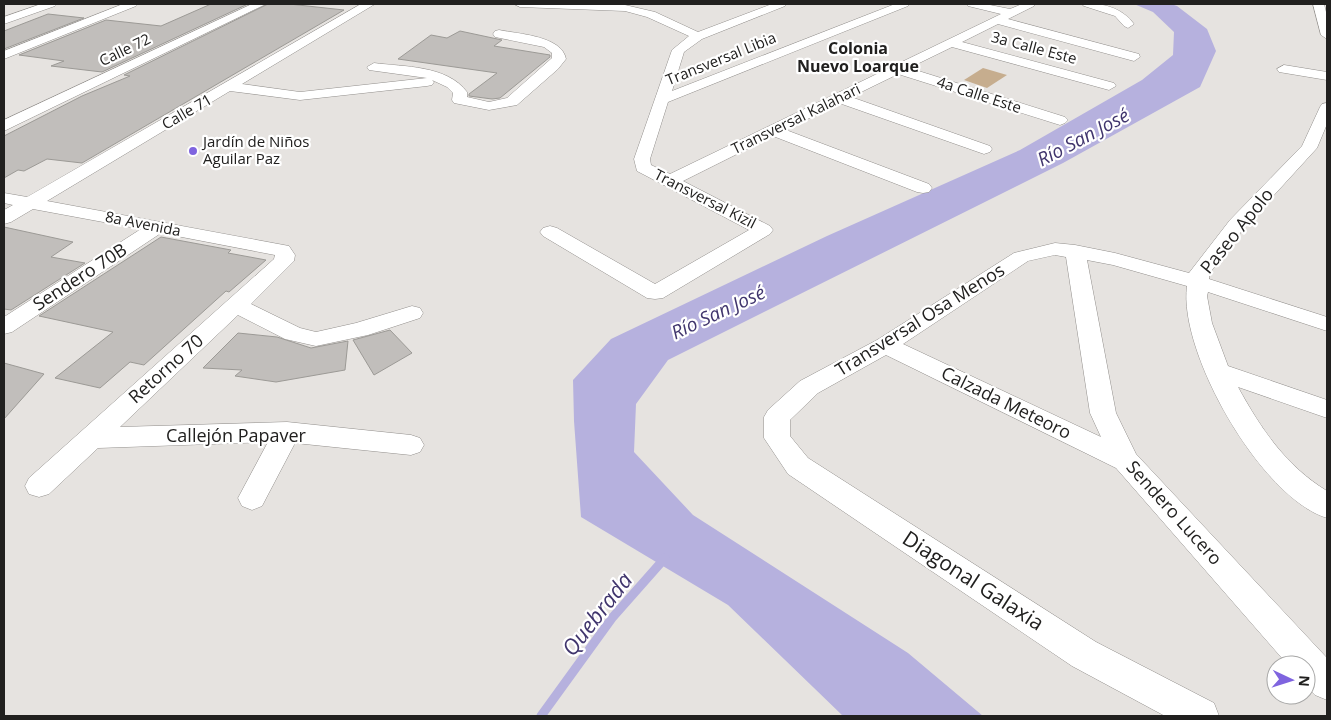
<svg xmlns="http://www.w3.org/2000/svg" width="1331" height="720" font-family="'Open Sans',sans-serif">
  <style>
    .green { fill: #c6ad8e }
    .water { fill: #b6b1de }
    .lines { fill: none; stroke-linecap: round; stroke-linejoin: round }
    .stream { stroke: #b6b1de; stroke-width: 9 }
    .building { fill: #c1bebb; stroke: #9c9a96 }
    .minor-casing { stroke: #928f8c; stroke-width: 1 }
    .minor { fill: #fff; fill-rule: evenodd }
    .poi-dot { fill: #7f64df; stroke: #fff; stroke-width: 2 }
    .labels { text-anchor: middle; stroke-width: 4.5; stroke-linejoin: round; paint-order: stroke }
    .far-street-label { font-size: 15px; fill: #21201f; stroke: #fff }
    .far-poi-label { font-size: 15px; fill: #21201f; stroke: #fff; text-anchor: start }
    .far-neighbourhood-label { font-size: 16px; font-weight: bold; fill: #21201f; stroke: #fff }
    .street-label { font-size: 18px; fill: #21201f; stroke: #fff }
    .water-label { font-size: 19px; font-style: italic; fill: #40356d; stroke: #fff }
    .near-street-label { font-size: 21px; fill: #21201f; stroke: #fff }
    .near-water-label { font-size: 22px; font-style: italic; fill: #40356d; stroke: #fff }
  </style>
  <rect width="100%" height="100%" fill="#e6e3e0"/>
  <path class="green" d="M983,68L1007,75L987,88L964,80Z"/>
  <path class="water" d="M1134,4H1171L1177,6L1207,29L1216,51L1200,87L1063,163L668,360L636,404L634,452L693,515L908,653L983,716H843L728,605L581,517L574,421L573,380L611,339L827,236L1020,150L1142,80L1173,55L1174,32L1153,12Z"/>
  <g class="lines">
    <path class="stream" d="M541,716L612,618L665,558"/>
  </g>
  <path class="building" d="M211,4H248L102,72L51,66L64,61L19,55L106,20L161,26Z
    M268,4H289L344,10L82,163L47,159L24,171L18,170L4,178V136L82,96L130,76L124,75Z
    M48,14L84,18L4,49V31Z
    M460,31L502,40L494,46L550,55V57L500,98L492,99L469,96V94L497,73L398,59L431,35L447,38Z
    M4,227L73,242L51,257L85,263L11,310L4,309Z
    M161,237L231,250L228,253L266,260L229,292L226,291L144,365L130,362L100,388L55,378L113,332L39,316Z
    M390,330L412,353L374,375L353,340Z
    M238,333L277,337L311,348L348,341L345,370L276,382L235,376L242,370L203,368Z
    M4,363L44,374L4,419Z"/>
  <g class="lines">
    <defs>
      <path id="minor" d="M41,4H57L55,6L4,24V17Z
        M123,4H138L136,6L4,59V51Z
        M252,4H266L4,131V120Z
        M361,4H375L242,84L300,92L427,78L369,70L367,67L374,63C404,67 447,65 467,92V97L489,102L507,98L552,58V53L544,47L495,37L493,34L495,31L499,30C519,34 562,36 566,59L558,69L517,105L489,110L454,103L452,100L453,93L447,87L432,80L434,82L432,85L427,86L300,100L230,91L47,201L289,246L295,255L294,261L251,304L300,328L316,332L356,323L412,306L420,308L423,313L420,318L368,335L316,346L285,339L238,315L120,427L287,422L411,435L420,438L424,445L420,452L411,455L295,443L262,506L252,510L242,506L238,498L268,442L98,448L49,494L39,497L29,494L25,486L29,478L274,259L275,255L161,233L12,332L4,334V317L141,229L33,209L11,222L4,224V210L13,205L4,203V193L27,197Z
        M514,4L625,5L655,12L698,32L772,4H786L785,6L702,39L684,52L672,91L895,4H909L908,6L668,102L650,159L651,165L670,174L1001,14L968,6L967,4H985L1010,9L1022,4H1035L1034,6L1008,19L1139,54L1140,57L1134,61L998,24L962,42L1114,83L1116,86L1109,90L952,47L909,68L1065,117L1068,120L1065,123L1060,125L898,74L851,97L990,146L992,149L990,152L984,154L839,103L786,130L929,184L932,188L929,192L923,193L917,192L773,136L683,181L770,226L773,230L770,234L663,298L655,299L647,298L543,236L540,232L543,228L550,226L557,228L655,284L749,230L637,171L634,159L672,50L689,36L647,17L625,11L520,7Z
        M1082,4C1103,3 1121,7 1134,24L1128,28L1124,26L1115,16L1084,6Z
        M1313,4H1324L1327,16V39L1321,35Z
        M1284,65L1327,72V80L1279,72L1277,69Z
        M1327,103V124L1317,148L1244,228L1209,274V279L1327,317V331L1208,292L1207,296L1212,323L1228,366L1327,400V418L1238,387C1261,429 1286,466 1327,491V518C1261,498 1178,352 1187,286L1113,265L1087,260L1116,413L1136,454L1327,658V700L1315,695L1306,686V665H1288L1116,468L886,355L818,393L790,420V436L808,458L1096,642L1214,703L1219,716H1165L1072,666L788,474L764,438V417L768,410L800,381L877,340L1014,253L1055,243L1075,245L1115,253L1189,273L1230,220L1302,146L1320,107L1322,104ZM1055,255L1066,257L1090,413L1101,437L903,344L1028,261Z"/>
    </defs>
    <use href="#minor" class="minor-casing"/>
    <use href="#minor" class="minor"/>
  </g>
  <circle class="poi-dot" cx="193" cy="151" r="5"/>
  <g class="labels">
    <g class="far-street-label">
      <text transform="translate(1034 48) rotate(15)" y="5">3a Calle Este</text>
      <text transform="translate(125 50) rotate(-26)" y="5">Calle 72</text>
      <text transform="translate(721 59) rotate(-22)" y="5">Transversal Libia</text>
      <text transform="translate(979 95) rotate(18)" y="5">4a Calle Este</text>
      <text transform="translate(187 112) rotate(-30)" y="5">Calle 71</text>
      <text transform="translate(796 119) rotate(-26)" y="5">Transversal Kalahari</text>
      <text transform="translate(705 199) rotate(27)" y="5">Transversal Kizil</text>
      <text transform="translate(143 224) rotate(11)" y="5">8a Avenida</text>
    </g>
    <g class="far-poi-label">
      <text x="203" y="147">Jardín de Niños<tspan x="203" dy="17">Aguilar Paz</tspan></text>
    </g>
    <g class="far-neighbourhood-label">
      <text x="858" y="54">Colonia<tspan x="858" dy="18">Nuevo Loarque</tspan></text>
    </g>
    <g class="street-label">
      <text transform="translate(1237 231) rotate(-51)" y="6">Paseo Apolo</text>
      <text transform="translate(80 277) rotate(-33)" y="6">Sendero 70B</text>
      <text transform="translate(920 320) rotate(-32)" y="6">Transversal Osa Menos</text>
      <text transform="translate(166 369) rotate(-42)" y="6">Retorno 70</text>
      <text transform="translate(1006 403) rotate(26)" y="6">Calzada Meteoro</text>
      <text x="236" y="442">Callejón Papaver</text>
      <text transform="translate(1174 513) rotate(48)" y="6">Sendero Lucero</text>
    </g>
    <g class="water-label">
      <text transform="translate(1083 137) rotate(-28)" y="7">Río San José</text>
      <text transform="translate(718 312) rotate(-25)" y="7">Río San José</text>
    </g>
    <g class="near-street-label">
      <text transform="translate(973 581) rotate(33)" y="7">Diagonal Galaxia</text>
    </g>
    <g class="near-water-label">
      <text transform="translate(597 614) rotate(-52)" y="8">Quebrada</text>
    </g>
  </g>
  <rect width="1331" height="720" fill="none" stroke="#21201f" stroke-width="10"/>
  <g transform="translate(1291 680) rotate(94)"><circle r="24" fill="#ffffff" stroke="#a6a6a5"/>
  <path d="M0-4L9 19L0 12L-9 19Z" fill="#7f64df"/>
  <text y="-8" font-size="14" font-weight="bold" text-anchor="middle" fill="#21201f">N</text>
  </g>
</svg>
